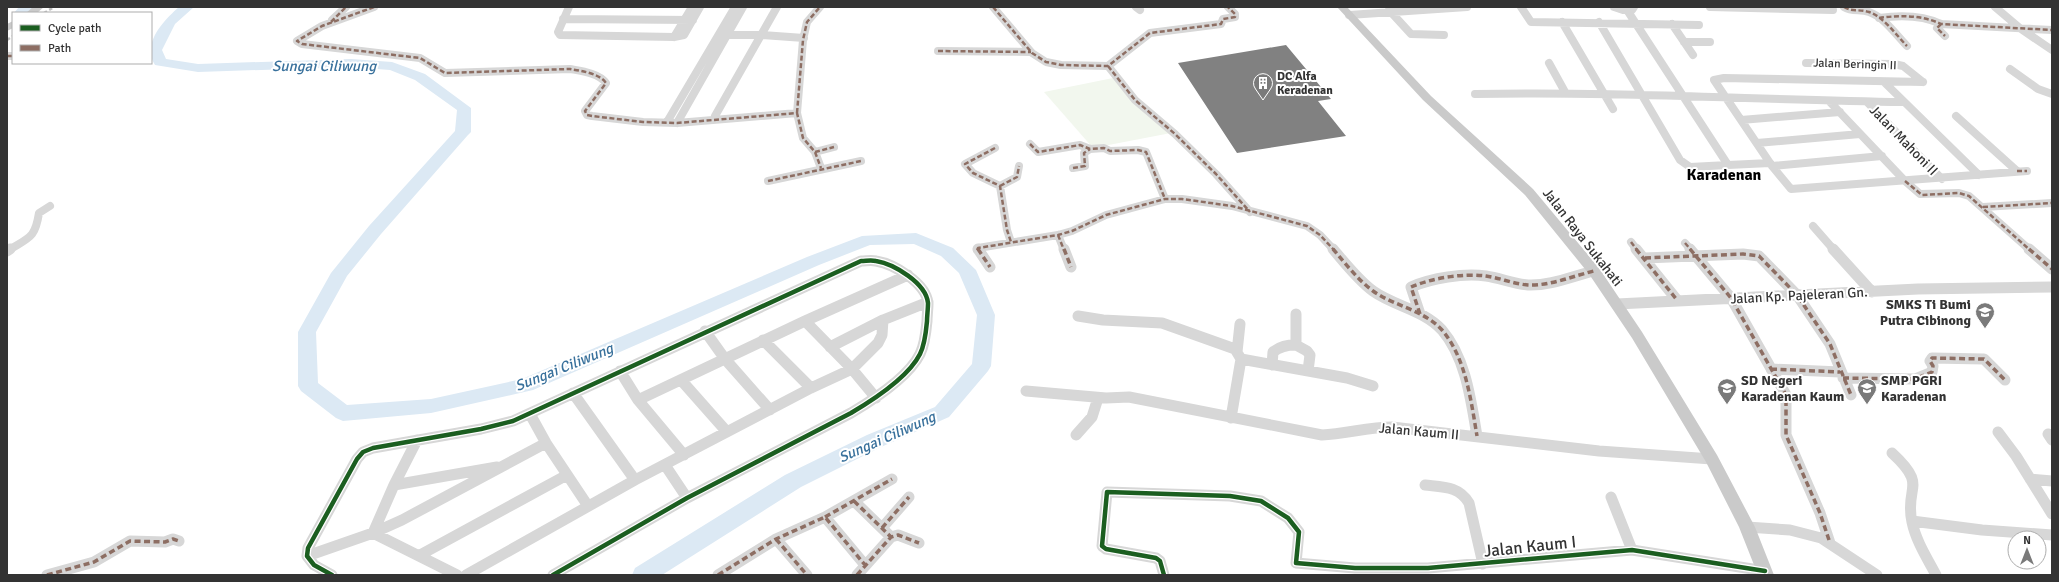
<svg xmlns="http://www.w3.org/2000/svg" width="2059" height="582" font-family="Signika,sans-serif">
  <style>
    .green { fill: #f2f7ee }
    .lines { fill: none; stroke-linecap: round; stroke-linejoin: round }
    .river { fill: #dce9f4; fill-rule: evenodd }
    .building { fill: #818181 }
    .minor-far1 { stroke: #d7d7d7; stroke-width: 8 }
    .minor { stroke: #d7d7d7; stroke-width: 11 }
    .major { fill: #cacaca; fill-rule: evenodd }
    .rail { stroke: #bebebe; stroke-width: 2.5; stroke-dasharray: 3.5 2.5; stroke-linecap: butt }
    .quiet-far1 { stroke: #8d6e63; stroke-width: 2.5; stroke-dasharray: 5 2.5; stroke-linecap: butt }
    .quiet { stroke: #8d6e63; stroke-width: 3.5; stroke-dasharray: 6 3.5; stroke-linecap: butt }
    .cycleway-casing { stroke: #fff; stroke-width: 7 }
    .cycleway { stroke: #1b5e20; stroke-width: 4.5 }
    .labels { text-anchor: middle; stroke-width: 4; stroke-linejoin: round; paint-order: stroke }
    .far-street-label { font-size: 12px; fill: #333; stroke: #fff }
    .far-poi-label { font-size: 12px; font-weight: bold; fill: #333; stroke: #fff; text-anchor: start }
    .street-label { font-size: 14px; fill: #333; stroke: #fff }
    .poi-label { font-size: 14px; font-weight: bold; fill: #333; stroke: #fff; text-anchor: start }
    .water-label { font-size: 15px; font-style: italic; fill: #39719c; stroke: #fff }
    .quarter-label { font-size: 16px; font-weight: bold; fill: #000; stroke: #fff }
    .near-street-label { font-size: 17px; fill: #333; stroke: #fff }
  </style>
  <rect width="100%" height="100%" fill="#fff"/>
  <path class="green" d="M1113,78L1171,133L1093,148L1044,92Z"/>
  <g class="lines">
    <path class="river" d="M19,7H34L27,13L13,14Z
      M179,7H194L175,24L162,50L166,59L198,64L351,59L392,62L425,74L471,108V132L468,135L381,234L347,276L316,332L318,383L347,405L431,399L522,379L807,257L862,236L916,233L953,248L976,270L995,315L991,366L988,371L949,417L881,447L801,487L662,575H632L635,568L785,475L867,435L935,407L972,364L977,315L959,273L941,256L914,244L870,245L819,265L533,390L431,413L343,421L336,418L301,391L298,386V332L331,273L369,226L455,131L457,110L415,80L390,70L351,67L198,72L155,65C141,44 164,20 179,7Z"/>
  </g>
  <path class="building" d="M1286,45L1331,99L1318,101L1346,136L1237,153L1178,63Z"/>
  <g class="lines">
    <path class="minor-far1" d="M374,7L322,26L297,41L302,44L420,58L445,73L570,69C581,71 599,73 606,83L585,111L587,115L592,116L643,122L677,123L797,113L803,138L815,152L821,168
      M569,7L558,32L560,35L674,37L684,35L700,7
      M993,7L1032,53L1046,62L1061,65L1108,66L1150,33L1221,24L1223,19L1235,17V14L1228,7
      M1136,7L1140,10
      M1521,7L1531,22L1699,25
      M1614,7L1623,10H1632L1634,7
      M1710,7L1833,10
      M1844,7C1852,12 1860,9 1869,12C1884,17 1896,35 1907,46
      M1995,7L2021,29L2052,50
      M1389,10L1411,34L1444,35
      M1627,10L1728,165L1770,163
      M1349,15L1467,7
      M1879,18C1900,15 1922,15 1941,24L2052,30
      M563,19L693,20
      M332,20L346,7
      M1562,22L1613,109
      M1599,22L1680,160L1690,167L1728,165
      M1672,24L1693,55
      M1941,24L1937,28L1945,36
      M722,35H762L804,38
      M674,37L692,7
      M1684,42H1710
      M938,51L1031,52
      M7,56H13
      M1549,63L1565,92
      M1806,63L1894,64L1903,66L1923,82
      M1108,66L1135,100L1175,134L1216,174L1250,212
      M2010,69L2038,89L2052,94
      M1884,82L1979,175
      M1923,82L1724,78L1714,80L1772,166L1791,189L2027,171
      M1475,94C1618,91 1760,100 1903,102
      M1829,101L1905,181L1920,194L1959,193L1969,196L2030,250
      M1867,102L1942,179
      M797,113L803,40L807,22L820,7
      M715,116L777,7
      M1956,116L2017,171
      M1741,120L1840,112
      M667,122L735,7
      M677,123L743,7
      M1757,143L1860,134
      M1030,144L1038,152L1080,145L1090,149L1104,148L1110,151L1138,150L1146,152L1165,199
      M995,148L965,164L973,173L1000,186L1007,230L1011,242
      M815,152L834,147
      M1772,166L1882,156
      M1073,168L1085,166L1084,153L1090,149
      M768,181L861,161
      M1000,186L1017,177L1019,166
      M1983,207L2052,203
      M1813,226L1834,250
      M1058,235L1064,250
      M1631,242L1637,250
      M1685,243L1691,250
      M9,250C30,237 35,238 39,213L50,206
      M977,250L978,248L1058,235L1072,231L1106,215L1165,199H1182L1232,206L1307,226L1320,235L1334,250"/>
    <path class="minor" d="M978,249L990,267
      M1064,249L1071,267
      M1333,249C1345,263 1358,280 1373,291C1394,306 1424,310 1442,330C1466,358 1471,401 1477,436
      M1636,249L1677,300
      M1690,249L1731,298L1786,395V435L1820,513L1830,543
      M1833,249L1872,292
      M2029,249L2052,269
      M7,251L10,249
      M1645,258L1743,254L1759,256L1797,295L1830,344L1851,395
      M1617,304L1918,289L2052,287
      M1420,314L1411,287C1432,278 1463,273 1486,276C1500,278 1514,284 1528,285C1550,286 1573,276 1594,271
      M1078,316L1103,320L1162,323L1235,349L1241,359L1231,418
      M805,321L852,369L876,398
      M705,331L725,359L770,410
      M763,340L811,388
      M1296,345L1307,351L1310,355L1308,371
      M830,347L883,320L928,302
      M1237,352L1240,324
      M1241,359L1347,378L1373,386
      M1272,365L1273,352C1280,346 1287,345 1296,345V314
      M1771,369L1840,372
      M620,371L638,400L684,455
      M1843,378L1915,379L1932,372L1933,366L1930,361L1932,358L1984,359L2005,380
      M681,380L727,432
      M1026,391L1106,398L1129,397L1322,435C1346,434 1368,427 1392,427L1599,451L1712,459
      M573,393L635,480
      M638,400L805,321L908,275
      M530,414L546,443L588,506
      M1998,432L2016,456L2052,514
      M2048,434L2052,440
      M1076,435L1092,417L1098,398
      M1892,453C1929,487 1904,486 1912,522C1916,541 1927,558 1936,575
      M665,465L687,498
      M2030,479L2052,481
      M394,485L417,440
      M1425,485C1443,487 1459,486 1469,503L1483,564
      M1611,497L1632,550
      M854,501L891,537
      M825,517L892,479
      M1912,521L1982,530L2052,535
      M1747,527L1790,530L1821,538L1877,575
      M882,528L909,497
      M776,539L807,575
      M420,555L567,475
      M307,556L373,533L402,520L546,443
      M47,575L94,562L130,541L165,542L173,539L179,541
      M332,575L314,565L307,556L308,548L357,459L363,452L373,448L481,429L513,421L861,261C866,261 871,260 876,261C894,264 926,283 928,303C928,309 927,316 927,321C926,332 925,344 920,354C908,378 873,400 851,413L687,498L553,575
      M457,575L373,533L394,485L497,467
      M466,575L635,480L811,388L852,369L878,343L882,335L883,320
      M718,575L776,539L825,517L865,565
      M857,575L891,537L898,535L919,543
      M1164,575L1160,561L1156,558L1106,549L1102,546L1107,492L1230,496L1261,501L1288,518L1299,532L1296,563L1355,568H1428L1632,550L1765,571"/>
    <path class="major" d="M33,7H44L37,13H26Z
      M1337,7H1347L1431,96L1533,189L1599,268L1642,332L1717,455L1755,527L1774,575H1758L1739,527L1706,462L1632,338L1589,274L1525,195L1423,100Z
      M13,21V28L7,31V24Z"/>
    <path class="rail" d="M44,13L54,7
      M7,40L13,36"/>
    <path class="quiet-far1" d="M374,7L322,26L297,41L302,44L420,58L445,73L570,69C581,71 599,73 606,83L585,111L587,115L592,116L643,122L677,123L797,113L803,138L815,152L821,168
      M993,7L1032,53L1046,62L1061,65L1108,66L1150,33L1221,24L1223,19L1235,17V14L1228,7
      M1844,7C1852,12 1860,9 1869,12C1884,17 1896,35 1907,46
      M1879,18C1900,15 1922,15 1941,24L2052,30
      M331,22L346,7
      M1941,24L1937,28L1945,36
      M938,51L1031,52
      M7,56H13
      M1108,66L1135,100L1175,134L1216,174L1250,212
      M797,113L803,40L807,22L820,7
      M1030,144L1038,152L1080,145L1090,149L1104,148L1110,151L1138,150L1146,152L1165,199
      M995,148L965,164L973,173L1000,186L1007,230L1011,242
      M815,152L834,147
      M1073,168L1085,166L1084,153L1090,149
      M2017,171H2027
      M768,181L861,161
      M1905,181L1922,195L1959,193L1969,196L2030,250
      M1000,186L1017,177L1019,166
      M1983,207L2052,203
      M1058,235L1064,250
      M1631,242L1637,250
      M1685,243L1691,250
      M977,250L978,248L1058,235L1072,231L1106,215L1165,199H1182L1232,206L1307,226L1320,235L1334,250"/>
    <path class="quiet" d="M978,249L990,267
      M1064,249L1071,267
      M1333,249C1345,263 1358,280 1373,291C1394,306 1424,310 1442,330C1466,358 1471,401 1477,436
      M1636,249L1677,300
      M1690,249L1731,298L1786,395V435L1820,513L1830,543
      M2029,249L2052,269
      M1645,258L1743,254L1759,256L1797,295L1830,344L1851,395
      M1420,314L1411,287C1432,278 1463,273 1486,276C1500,278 1514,284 1528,285C1550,286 1573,276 1594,271
      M1771,369L1840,372
      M1843,378L1915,379L1932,372L1933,366L1930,361L1932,358L1984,359L2005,380
      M854,501L891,537
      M825,517L892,479
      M882,528L909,497
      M776,539L807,575
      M47,575L94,562L130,541L165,542L173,539L179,541
      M718,575L776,539L825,517L865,565
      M857,575L891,537L898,535L919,543"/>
    <defs>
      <path id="cycleway" d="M332,575L314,565L307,556L308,548L357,459L363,452L373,448L481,429L513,421L861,261C866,261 871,260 876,261C894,264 926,283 928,303C928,309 927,316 927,321C926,332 925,344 920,354C908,378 873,400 851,413L687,498L553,575
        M1164,575L1160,561L1156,558L1106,549L1102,546L1107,492L1230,496L1261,501L1288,518L1299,532L1296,563L1355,568H1428L1632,550L1765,571"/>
    </defs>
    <use href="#cycleway" class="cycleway-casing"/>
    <use href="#cycleway" class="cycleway"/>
  </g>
  <defs>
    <symbol id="building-pin" viewBox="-11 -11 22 30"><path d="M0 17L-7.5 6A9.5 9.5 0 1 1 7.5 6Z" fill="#7a7a7a" stroke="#fff"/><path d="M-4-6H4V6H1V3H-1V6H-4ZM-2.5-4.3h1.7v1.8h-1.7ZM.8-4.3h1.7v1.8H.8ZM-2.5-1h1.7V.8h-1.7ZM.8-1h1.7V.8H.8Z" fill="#fff"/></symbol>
    <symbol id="school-pin" viewBox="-11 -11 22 30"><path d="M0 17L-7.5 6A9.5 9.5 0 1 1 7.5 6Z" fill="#7a7a7a" stroke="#fff"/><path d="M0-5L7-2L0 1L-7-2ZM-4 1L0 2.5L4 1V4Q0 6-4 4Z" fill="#fff"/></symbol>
  </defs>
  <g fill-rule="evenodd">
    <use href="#building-pin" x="1252" y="72" width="22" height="30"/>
    <use href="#school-pin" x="1974" y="301" width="22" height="30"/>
    <use href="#school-pin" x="1716" y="377" width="22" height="30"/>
    <use href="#school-pin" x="1856" y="377" width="22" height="30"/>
  </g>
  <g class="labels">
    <g class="far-street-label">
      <text transform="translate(1855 64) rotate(2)" y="4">Jalan Beringin II</text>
    </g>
    <g class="far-poi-label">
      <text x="1277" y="80">DC Alfa<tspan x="1277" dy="14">Keradenan</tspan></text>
    </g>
    <g class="street-label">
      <text transform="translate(1904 140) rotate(46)" y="5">Jalan Mahoni II</text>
      <text transform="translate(1583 237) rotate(52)" y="5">Jalan Raya Sukahati</text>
      <text transform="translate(1799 295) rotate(-3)" y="5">Jalan Kp. Pajeleran Gn.</text>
      <text transform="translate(1419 431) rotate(5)" y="5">Jalan Kaum II</text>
    </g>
    <g class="poi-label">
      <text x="1971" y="309" text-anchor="end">SMKS Ti Bumi<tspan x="1971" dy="16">Putra Cibinong</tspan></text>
      <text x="1741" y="385">SD Negeri<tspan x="1741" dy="16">Karadenan Kaum</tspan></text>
      <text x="1881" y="385">SMP PGRI<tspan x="1881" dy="16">Karadenan</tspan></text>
    </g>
    <g class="water-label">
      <text x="324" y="71">Sungai Ciliwung</text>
      <text transform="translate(564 367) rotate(-22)" y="5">Sungai Ciliwung</text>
      <text transform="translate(887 437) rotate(-24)" y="5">Sungai Ciliwung</text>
    </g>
    <g class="quarter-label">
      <text x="1724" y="180">Karadenan</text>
    </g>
    <g class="near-street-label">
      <text transform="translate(1530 546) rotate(-6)" y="6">Jalan Kaum I</text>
    </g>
  </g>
  <rect width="2059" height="582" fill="none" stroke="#333333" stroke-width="16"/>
  <rect x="12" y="12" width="140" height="52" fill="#ffffff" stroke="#adadad"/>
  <rect x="20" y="25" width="20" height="6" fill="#1b5e20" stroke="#adadad"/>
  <text x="48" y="32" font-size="12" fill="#333333">Cycle path</text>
  <rect x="20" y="45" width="20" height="6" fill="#8d6e63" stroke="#adadad"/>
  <text x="48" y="52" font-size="12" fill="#333333">Path</text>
  <g transform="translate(2027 550)"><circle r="19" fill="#ffffff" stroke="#adadad"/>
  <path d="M0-3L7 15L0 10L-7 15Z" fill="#7a7a7a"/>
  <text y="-6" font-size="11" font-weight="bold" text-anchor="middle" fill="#333333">N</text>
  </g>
</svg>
